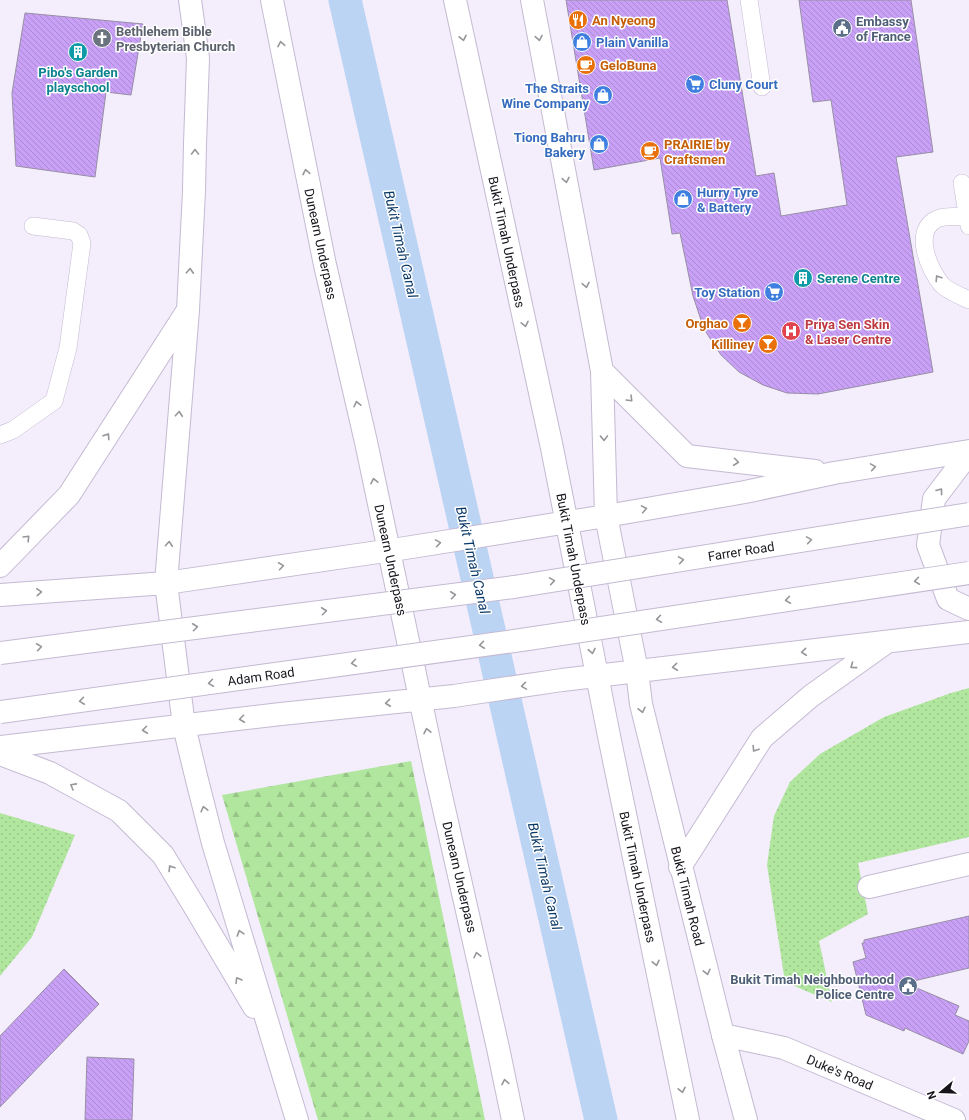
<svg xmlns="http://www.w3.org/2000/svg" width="969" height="1120" font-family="Roboto,sans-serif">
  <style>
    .grass { fill: url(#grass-dots) }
    .forest { fill: url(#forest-firs) }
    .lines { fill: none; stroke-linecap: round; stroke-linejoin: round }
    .canal { stroke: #bbd4f3; stroke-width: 33 }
    .building { fill: url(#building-back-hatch); stroke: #988ea5 }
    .lane-casing { stroke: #c4bad2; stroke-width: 18 }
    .street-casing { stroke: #c4bad2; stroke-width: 24 }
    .highway-casing { stroke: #c4bad2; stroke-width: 24 }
    .lane { stroke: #fff; stroke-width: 17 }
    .street { stroke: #fff; stroke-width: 22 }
    .highway { stroke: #fff; stroke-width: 22 }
    .highway-bridge-casing { stroke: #c4bad2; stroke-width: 24; stroke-linecap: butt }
    .highway-bridge { stroke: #fff; stroke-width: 22 }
    .oneway { stroke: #979599 }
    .labels { text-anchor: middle; stroke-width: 3; stroke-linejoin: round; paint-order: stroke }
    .food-label { font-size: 13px; font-weight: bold; fill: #c56008; stroke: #fff; text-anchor: start }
    .service-label { font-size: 13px; font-weight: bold; fill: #4e5e75; stroke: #fff; text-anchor: start }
    .worship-label { font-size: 13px; font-weight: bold; fill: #5b616d; stroke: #fff; text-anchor: start }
    .shop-label { font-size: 13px; font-weight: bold; fill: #366cbe; stroke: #fff; text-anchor: start }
    .culture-label { font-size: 13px; font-weight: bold; fill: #0d838f; stroke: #fff }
    .street-label { font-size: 13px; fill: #18141c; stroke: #fff }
    .health-label { font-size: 13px; font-weight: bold; fill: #be3a42; stroke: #fff; text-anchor: start }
    .water-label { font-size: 14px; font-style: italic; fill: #0c3a68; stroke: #fff }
  </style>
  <defs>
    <pattern id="grass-dots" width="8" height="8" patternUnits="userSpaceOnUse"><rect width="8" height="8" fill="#b1e69e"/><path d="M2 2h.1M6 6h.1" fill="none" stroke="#98c488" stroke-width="1.8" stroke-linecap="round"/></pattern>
    <pattern id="forest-firs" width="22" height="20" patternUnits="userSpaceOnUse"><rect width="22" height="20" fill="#b1e69e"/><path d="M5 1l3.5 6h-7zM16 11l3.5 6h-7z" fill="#98c488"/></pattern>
    <pattern id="building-back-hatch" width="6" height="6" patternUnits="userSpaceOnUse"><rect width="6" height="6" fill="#c8a1f7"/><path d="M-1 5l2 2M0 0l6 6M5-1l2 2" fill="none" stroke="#ab8ad3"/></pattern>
  </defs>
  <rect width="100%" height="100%" fill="#f3edfc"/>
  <path class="grass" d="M969,688V837L858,863L868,914L819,941L832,1002L785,982L767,865L774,816L790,782L820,754L884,717L951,693Z
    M0,813L75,835L32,937L0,976Z"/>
  <path class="forest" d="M411,761L485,1120H318L222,795Z"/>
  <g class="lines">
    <path class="canal" d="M345,0L601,1120"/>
  </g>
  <path class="building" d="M566,0H727L756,176L774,173L781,216L847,205L831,100L813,102L799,0H911L933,152L896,157L933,372L818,394L787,393L763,385L739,372L721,355L704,329L693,296L680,233L672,234L660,158L594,170Z
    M25,13L143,24L131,95L106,92L95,177L16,166L12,93Z
    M969,916V968L905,983L959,1006L955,1015L969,1021V1041L963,1054L905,1028L904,1031L866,1015L853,962L866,958L862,943H864V940Z
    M64,969L99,1004L0,1107V1036Z
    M87,1057L134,1059L132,1120H85Z"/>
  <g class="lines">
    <defs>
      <path id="lane" d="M749,0L762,87
        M962,183L969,226
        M968,217C958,217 946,215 937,219C912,230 929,270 942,285C948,291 961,296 969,300
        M0,435L13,430L54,401L68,348L82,243L79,235L73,231L33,226"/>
      <path id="street" d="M869,887L969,864
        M723,1035L784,1048L954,1120"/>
      <path id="highway" d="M190,0L198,58L195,144L194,191L188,310L166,583L184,726L197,780L213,843L297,1120
        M272,0L325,265L366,442L435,769L498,1048L513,1120
        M455,0L552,448L609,736L688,1120
        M532,0L602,371L606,516L637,671L641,704L723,1035L746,1120
        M602,371L687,456L815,471
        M969,453L934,499L928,545L948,599L969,609
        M0,566L69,495L186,313
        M0,595L166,583L399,549L606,516L745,492L834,473L969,451
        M0,747L281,714L454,696L562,680L969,632
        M0,754L50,773L119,811L163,855L193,904L254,1007
        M680,867L762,738L811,696L884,644"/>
    </defs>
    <use href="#lane" class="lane-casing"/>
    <use href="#street" class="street-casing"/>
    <use href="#highway" class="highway-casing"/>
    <use href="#lane" class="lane"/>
    <use href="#street" class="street"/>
    <use href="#highway" class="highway"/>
    <defs>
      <path id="highway-bridge" d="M0,653L514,587L969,514
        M0,712L521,640L969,573"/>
    </defs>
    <use href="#highway-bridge" class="highway-bridge-casing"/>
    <use href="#highway-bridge" class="highway-bridge"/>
  </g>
  <defs><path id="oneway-chevron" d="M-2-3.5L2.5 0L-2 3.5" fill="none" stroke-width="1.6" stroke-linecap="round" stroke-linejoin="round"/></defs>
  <g class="oneway">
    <use href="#oneway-chevron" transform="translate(463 38) rotate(78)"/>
    <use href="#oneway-chevron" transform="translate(539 38) rotate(79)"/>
    <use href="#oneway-chevron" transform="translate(281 44) rotate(-101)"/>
    <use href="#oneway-chevron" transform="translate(195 152) rotate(-90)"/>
    <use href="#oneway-chevron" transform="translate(306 172) rotate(-101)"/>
    <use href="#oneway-chevron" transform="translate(566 180) rotate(79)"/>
    <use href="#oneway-chevron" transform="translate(190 271) rotate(-87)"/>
    <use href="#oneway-chevron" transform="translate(938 278) rotate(-123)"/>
    <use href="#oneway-chevron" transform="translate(586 285) rotate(79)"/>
    <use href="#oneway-chevron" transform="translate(525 324) rotate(78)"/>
    <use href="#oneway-chevron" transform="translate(630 399) rotate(45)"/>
    <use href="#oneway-chevron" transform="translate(357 404) rotate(-103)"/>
    <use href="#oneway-chevron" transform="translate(179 414) rotate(-85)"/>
    <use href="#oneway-chevron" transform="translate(107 436) rotate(-57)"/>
    <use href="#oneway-chevron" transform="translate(604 438) rotate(88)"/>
    <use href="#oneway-chevron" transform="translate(736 462) rotate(7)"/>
    <use href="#oneway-chevron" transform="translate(873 467) rotate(-9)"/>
    <use href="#oneway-chevron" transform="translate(374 481) rotate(-102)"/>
    <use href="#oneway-chevron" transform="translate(940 491) rotate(-53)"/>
    <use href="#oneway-chevron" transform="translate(644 509) rotate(-10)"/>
    <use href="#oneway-chevron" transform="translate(27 538) rotate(-46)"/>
    <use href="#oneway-chevron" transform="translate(809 540) rotate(-9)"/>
    <use href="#oneway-chevron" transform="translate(438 543) rotate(-9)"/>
    <use href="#oneway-chevron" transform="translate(169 544) rotate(-86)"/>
    <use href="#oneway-chevron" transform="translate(681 560) rotate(-9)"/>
    <use href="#oneway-chevron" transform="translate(281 566) rotate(-8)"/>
    <use href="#oneway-chevron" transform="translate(552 581) rotate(-9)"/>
    <use href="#oneway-chevron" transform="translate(917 581) rotate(172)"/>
    <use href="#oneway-chevron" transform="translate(39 592) rotate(-4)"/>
    <use href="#oneway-chevron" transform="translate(453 595) rotate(-7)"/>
    <use href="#oneway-chevron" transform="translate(788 600) rotate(172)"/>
    <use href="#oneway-chevron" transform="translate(324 611) rotate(-7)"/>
    <use href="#oneway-chevron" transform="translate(659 619) rotate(172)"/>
    <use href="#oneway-chevron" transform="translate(195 627) rotate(-7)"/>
    <use href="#oneway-chevron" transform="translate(482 645) rotate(172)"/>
    <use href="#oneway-chevron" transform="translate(39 647) rotate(-8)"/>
    <use href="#oneway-chevron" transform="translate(592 651) rotate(79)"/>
    <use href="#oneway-chevron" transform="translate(804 652) rotate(174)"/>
    <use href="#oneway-chevron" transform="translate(354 663) rotate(172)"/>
    <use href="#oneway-chevron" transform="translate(853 666) rotate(144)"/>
    <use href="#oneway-chevron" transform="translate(675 667) rotate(174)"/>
    <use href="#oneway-chevron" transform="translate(211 683) rotate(172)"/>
    <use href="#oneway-chevron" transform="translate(524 686) rotate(171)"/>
    <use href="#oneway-chevron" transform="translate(82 701) rotate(172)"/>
    <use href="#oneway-chevron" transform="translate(388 703) rotate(174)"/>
    <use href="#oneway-chevron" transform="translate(642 710) rotate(77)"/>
    <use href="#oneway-chevron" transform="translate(242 719) rotate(173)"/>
    <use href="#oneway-chevron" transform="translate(145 730) rotate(173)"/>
    <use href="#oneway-chevron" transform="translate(427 731) rotate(-102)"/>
    <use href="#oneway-chevron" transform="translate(755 749) rotate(122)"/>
    <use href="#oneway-chevron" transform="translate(73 786) rotate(-151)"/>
    <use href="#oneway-chevron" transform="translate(204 809) rotate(-104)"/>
    <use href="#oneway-chevron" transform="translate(171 868) rotate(-122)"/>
    <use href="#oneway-chevron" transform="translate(240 933) rotate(-107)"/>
    <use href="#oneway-chevron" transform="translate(477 955) rotate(-103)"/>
    <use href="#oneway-chevron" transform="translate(656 963) rotate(78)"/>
    <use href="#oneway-chevron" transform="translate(707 972) rotate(76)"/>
    <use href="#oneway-chevron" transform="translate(238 980) rotate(-120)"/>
    <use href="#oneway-chevron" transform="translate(505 1082) rotate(-101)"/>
    <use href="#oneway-chevron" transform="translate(682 1090) rotate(78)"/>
  </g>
  <defs>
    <symbol id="restaurant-disc" viewBox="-11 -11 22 22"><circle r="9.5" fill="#e8710a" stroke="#fff"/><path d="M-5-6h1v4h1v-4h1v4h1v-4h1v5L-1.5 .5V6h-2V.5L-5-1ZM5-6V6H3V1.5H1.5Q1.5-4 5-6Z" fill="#fff"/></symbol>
    <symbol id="civic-disc" viewBox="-11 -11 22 22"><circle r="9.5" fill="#5c6f8a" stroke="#fff"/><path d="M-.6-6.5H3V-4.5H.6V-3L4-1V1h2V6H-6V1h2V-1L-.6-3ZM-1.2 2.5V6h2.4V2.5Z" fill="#fff"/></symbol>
    <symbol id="church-disc" viewBox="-11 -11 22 22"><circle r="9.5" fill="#6b7280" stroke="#fff"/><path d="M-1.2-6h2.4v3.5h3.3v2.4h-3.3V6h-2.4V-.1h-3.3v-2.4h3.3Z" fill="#fff"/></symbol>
    <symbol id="shop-disc" viewBox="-11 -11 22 22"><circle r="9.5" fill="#3f7fe0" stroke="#fff"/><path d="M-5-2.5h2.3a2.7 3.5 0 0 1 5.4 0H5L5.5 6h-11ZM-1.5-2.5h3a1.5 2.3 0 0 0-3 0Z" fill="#fff"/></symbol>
    <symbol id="building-disc" viewBox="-11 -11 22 22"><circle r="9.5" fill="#0f9aa8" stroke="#fff"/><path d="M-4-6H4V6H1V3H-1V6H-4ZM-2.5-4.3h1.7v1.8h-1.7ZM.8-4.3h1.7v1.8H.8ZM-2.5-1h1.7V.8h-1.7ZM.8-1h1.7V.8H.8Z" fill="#fff"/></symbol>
    <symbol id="cafe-disc" viewBox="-11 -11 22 22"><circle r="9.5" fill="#e8710a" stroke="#fff"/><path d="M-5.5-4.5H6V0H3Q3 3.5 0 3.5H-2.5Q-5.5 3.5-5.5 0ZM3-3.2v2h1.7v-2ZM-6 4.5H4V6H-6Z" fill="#fff"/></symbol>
    <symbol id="supermarket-disc" viewBox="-11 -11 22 22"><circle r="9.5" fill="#3f7fe0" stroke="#fff"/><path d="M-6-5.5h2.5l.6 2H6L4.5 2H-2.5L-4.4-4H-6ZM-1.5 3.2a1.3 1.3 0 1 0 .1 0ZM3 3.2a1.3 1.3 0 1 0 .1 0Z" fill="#fff"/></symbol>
    <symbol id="bar-disc" viewBox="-11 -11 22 22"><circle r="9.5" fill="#e8710a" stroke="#fff"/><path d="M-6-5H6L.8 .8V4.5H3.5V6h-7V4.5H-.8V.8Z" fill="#fff"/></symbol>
    <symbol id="hospital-disc" viewBox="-11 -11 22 22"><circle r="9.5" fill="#e0444e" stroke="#fff"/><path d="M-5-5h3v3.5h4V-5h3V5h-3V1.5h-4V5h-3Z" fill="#fff"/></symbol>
  </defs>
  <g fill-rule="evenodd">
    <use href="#restaurant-disc" x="567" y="9" width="22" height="22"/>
    <use href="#civic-disc" x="831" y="17" width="22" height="22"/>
    <use href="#church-disc" x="91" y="27" width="22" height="22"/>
    <use href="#shop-disc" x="571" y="31" width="22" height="22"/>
    <use href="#building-disc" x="67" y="41" width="22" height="22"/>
    <use href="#cafe-disc" x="575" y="54" width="22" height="22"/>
    <use href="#supermarket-disc" x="684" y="73" width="22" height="22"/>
    <use href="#shop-disc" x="592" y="84" width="22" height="22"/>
    <use href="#shop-disc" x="588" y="133" width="22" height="22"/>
    <use href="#cafe-disc" x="639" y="140" width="22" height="22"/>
    <use href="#shop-disc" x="672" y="188" width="22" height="22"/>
    <use href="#building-disc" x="792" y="267" width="22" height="22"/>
    <use href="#supermarket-disc" x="763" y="281" width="22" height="22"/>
    <use href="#bar-disc" x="731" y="312" width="22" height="22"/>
    <use href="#hospital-disc" x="780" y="320" width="22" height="22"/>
    <use href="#bar-disc" x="757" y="333" width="22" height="22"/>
    <use href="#civic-disc" x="897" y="975" width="22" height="22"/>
  </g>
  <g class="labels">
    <g class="food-label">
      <text x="592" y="25">An Nyeong</text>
      <text x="600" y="70">GeloBuna</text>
      <text x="664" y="149">PRAIRIE by<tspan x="664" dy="15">Craftsmen</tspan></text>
      <text x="728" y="328" text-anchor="end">Orghao</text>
      <text x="754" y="349" text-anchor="end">Killiney</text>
    </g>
    <g class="service-label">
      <text x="856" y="26">Embassy<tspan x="856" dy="15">of France</tspan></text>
      <text x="894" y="984" text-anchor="end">Bukit Timah Neighbourhood<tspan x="894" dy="15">Police Centre</tspan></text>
    </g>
    <g class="worship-label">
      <text x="116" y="36">Bethlehem Bible<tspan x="116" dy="15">Presbyterian Church</tspan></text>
    </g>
    <g class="shop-label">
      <text x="596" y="47">Plain Vanilla</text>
      <text x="709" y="89">Cluny Court</text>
      <text x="589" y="93" text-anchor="end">The Straits<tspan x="589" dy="15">Wine Company</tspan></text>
      <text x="585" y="142" text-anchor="end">Tiong Bahru<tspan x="585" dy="15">Bakery</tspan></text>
      <text x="697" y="197">Hurry Tyre<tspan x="697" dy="15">&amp; Battery</tspan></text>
      <text x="760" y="297" text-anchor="end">Toy Station</text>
    </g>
    <g class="culture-label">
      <text x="78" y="77">Pibo's Garden<tspan x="78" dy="15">playschool</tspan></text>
      <text x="817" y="283" text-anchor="start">Serene Centre</text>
    </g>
    <g class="street-label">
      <text transform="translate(507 242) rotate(78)" y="5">Bukit Timah Underpass</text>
      <text transform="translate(321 244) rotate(78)" y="5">Dunearn Underpass</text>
      <text transform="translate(741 551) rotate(-9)" y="5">Farrer Road</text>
      <text transform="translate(574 559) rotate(79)" y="5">Bukit Timah Underpass</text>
      <text transform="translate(391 560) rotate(78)" y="5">Dunearn Underpass</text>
      <text transform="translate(261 676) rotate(-8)" y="5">Adam Road</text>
      <text transform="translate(460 877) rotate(77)" y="5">Dunearn Underpass</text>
      <text transform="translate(638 877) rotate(78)" y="5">Bukit Timah Underpass</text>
      <text transform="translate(688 896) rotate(76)" y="5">Bukit Timah Road</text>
      <text transform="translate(840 1072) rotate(23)" y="5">Duke's Road</text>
    </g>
    <g class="health-label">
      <text x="805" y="329">Priya Sen Skin<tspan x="805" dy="15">&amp; Laser Centre</tspan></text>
    </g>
    <g class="water-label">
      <text transform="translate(401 244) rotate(77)" y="5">Bukit Timah Canal</text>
      <text transform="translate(473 560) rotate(77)" y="5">Bukit Timah Canal</text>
      <text transform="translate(545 876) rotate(77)" y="5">Bukit Timah Canal</text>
    </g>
  </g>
  <g transform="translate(941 1092) rotate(251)" stroke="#ffffff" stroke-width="3" paint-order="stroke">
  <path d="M0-3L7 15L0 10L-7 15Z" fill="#18141c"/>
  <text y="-6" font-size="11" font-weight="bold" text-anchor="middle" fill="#18141c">N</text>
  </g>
</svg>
